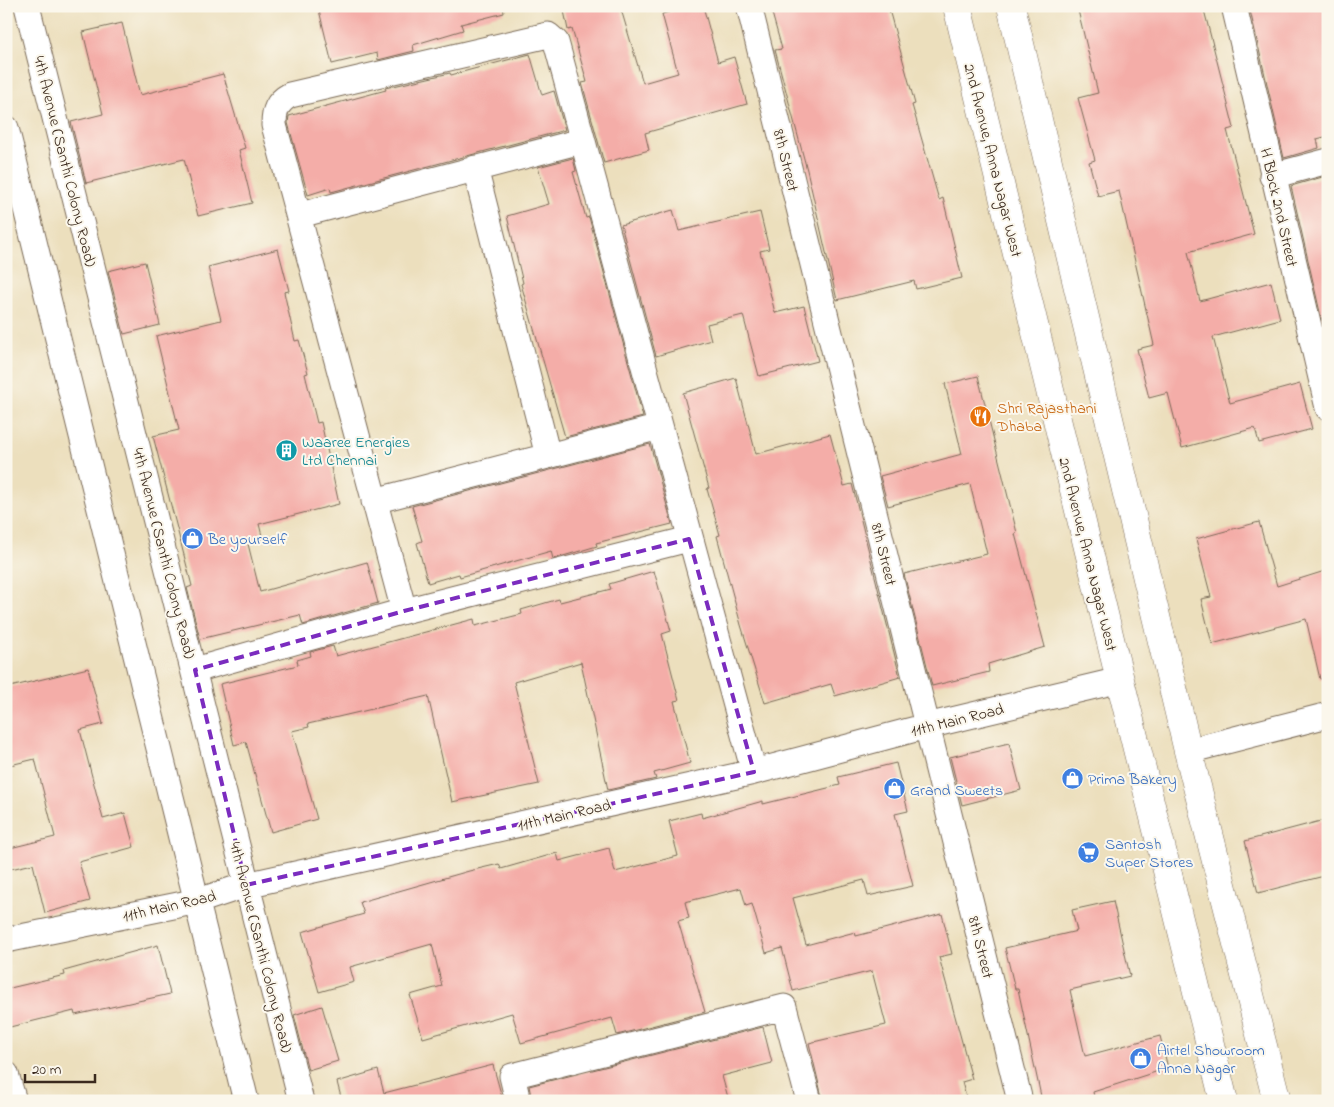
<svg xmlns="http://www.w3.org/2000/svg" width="1334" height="1107" font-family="'Indie Flower',sans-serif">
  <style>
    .building { fill: #f4ada8 }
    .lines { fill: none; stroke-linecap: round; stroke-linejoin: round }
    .minor-casing { stroke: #796956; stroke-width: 27 }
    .major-casing { stroke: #796956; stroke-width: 29 }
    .minor { stroke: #fff; stroke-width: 25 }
    .major { stroke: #fff; stroke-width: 28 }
    .marked { fill: none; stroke: #7b2cbf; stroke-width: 4; stroke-dasharray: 10 6; stroke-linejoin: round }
    .labels { text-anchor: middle; stroke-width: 4; stroke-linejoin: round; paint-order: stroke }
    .street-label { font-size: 16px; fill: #3b2a1e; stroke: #fbf7ec }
    .food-label { font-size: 16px; fill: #c56008; stroke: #fbf7ec; text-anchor: start }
    .culture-label { font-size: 16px; fill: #0d838f; stroke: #fbf7ec; text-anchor: start }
    .shop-label { font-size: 16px; fill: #366cbe; stroke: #fbf7ec; text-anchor: start }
  </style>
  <rect width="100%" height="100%" fill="#fbf7ec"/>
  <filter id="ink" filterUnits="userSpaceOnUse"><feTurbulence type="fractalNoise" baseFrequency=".02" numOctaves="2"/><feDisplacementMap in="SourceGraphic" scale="10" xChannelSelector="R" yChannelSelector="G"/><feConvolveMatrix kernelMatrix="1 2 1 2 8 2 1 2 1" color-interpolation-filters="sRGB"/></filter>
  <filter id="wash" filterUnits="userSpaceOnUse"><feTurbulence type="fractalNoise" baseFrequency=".0096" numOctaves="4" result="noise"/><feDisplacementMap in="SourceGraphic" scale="20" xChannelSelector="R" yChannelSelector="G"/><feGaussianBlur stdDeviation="1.12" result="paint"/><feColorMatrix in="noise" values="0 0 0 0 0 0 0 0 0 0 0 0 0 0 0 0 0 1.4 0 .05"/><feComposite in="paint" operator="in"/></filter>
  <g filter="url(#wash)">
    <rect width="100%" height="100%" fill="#ecdfbd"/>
    <g id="blocks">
      <path class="building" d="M318,6H503L504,13L461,24L463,30L413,45L414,51L378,60L377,53L332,64Z
        M563,6H620L643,83L678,73L662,14L691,6H703L718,62L734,57L747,104L645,133L649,150L604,163L582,83L587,82L572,29L568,30Z
        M770,6H888L915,104L912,105L939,200L943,198L962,278L916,289L914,281L837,300L807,170L775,50L782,49Z
        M1077,6H1203L1234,128L1227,130L1254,234L1188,252L1200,301L1271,282L1280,319L1213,337L1230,403L1300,384L1312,429L1259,443L1255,428L1182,448L1168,393L1149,398L1137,349L1154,345L1119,191L1098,196L1089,162L1095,160L1078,98L1098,93Z
        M1249,6H1328V136L1317,139L1319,148L1284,158Z
        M122,23L140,95L223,74L245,148L239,150L252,203L198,216L184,159L86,183L71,122L103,114L83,32Z
        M530,54L542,95L554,91L565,130L331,192L330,188L308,195L288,123L289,116L386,90L385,88L450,73L451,75Z
        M573,158L576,171L573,172L586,218L589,217L643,417L565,437L521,284L523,283L507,216L549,204L538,167Z
        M1326,176L1328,320L1322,321L1291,186Z
        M673,210L679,231L760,212L769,249L760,251L775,313L804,306L818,361L759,376L743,315L707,324L711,340L656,356L621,225Z
        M278,249L289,291L284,292L295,341L299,340L308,373L305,374L317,423L321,422L339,504L259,524L263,540L248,544L260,592L367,562L378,603L303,625L300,615L200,639L187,588L192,586L153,436L179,430L156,336L221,320L208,267Z
        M145,262L160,325L124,334L108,271Z
        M978,376L1017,533L1015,534L1045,647L988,664L989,672L932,686L904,574L987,554L970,484L888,506L880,476L962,454L945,384Z
        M736,378L756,454L830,434L844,486L852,484L900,677L835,696L831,684L765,703L741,625L717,536L720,535L707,489L709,488L683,393Z
        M650,444L672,524L596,543L597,546L553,559L551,551L460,577L459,574L428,583L417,543L422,541L412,506Z
        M1259,522L1277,586L1328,570V678L1320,679L1306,619L1212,644L1201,599L1211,597L1196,539Z
        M654,571L671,631L662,634L679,700L674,701L690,763L654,773L656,779L608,790L581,662L514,682L539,784L452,802L428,696L308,724L309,727L292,731L317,819L271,832L246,742L234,745L220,684L298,665L297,660L311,656L310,652L333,646L336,656L474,619L475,626L522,614L521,610L559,599L560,602L611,589L609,584Z
        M88,668L103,724L80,730L103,819L125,813L134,847L79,862L90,901L45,913L33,864L6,870V849L55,837L35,759L6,766V688Z
        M1009,743L1021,790L962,805L950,757Z
        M896,763L908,811L895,814L913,886L868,896L864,880L793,898L806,945L855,932L856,936L942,914L952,954L939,957L972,1079L962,1082L967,1101H823L809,1043L886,1025L872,971L793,991L782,948L766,953L752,904L746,906L741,888L685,902L689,918L678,921L705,1012L617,1035L612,1018L521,1043L512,1013L423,1038L410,995L442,986L432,944L350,967L354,982L319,992L302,932L364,914L360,902L469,871L499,864L501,869L557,853L559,861L609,848L615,872L678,856L669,821L701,813L702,818L763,801V804L840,785L838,777Z
        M1328,819V875L1258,893L1245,841Z
        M1113,901L1130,976L1070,990L1085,1056L1160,1036L1168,1068L1093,1092L1095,1101H1042L1018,989H1015L1005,948L1077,931L1072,910Z
        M158,945L170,994L75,1015L74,1011L6,1028V989L65,975L64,971Z
        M322,1006L338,1061L308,1070L294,1015Z
        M763,1027L772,1063L722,1076L729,1101H532L529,1086Z
        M493,1065L503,1101H342L337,1082L378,1070L384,1093Z"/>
    </g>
  </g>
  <g filter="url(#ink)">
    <use href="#blocks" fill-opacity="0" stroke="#796956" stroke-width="1"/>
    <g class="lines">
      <defs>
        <path id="minor" d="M27,6L301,1101
          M749,6L1020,1101
          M1234,6L1328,408
          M6,128L246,1101
          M475,168L548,456
          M1272,176L1328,161
          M300,215L581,141
          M374,501L660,427
          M404,611L274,125C274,111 277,102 290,95L548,35L556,42L754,772
          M195,670L404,611L689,539
          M1188,751L1328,715
          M6,940L198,901L246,885L754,772L927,726L1120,680
          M6,1074L14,1101
          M518,1101L512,1076L784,1007L809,1101"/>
        <path id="major" d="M957,6L1120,680L1224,1101
          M1011,6L1188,751L1277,1101"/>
      </defs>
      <use href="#minor" class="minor-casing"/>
      <use href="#major" class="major-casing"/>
      <use href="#minor" class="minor"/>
      <use href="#major" class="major"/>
    </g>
  </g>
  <path class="marked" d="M689,539L754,772L246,885L195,670L404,611Z"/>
  <defs>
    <symbol id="restaurant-disc" viewBox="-11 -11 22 22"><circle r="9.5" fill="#e8710a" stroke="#fbf7ec"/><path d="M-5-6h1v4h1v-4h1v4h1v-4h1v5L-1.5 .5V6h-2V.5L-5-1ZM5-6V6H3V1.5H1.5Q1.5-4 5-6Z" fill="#fff"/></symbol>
    <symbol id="building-disc" viewBox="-11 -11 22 22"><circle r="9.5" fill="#0f9aa8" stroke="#fbf7ec"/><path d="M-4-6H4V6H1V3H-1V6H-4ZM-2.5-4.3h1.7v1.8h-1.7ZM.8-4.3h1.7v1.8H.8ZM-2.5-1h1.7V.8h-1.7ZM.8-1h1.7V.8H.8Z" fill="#fff"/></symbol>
    <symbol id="shop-disc" viewBox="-11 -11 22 22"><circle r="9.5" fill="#3f7fe0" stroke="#fbf7ec"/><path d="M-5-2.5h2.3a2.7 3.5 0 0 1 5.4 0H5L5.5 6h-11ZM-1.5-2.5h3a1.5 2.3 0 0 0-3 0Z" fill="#fff"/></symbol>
    <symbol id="supermarket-disc" viewBox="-11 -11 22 22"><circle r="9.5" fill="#3f7fe0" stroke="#fbf7ec"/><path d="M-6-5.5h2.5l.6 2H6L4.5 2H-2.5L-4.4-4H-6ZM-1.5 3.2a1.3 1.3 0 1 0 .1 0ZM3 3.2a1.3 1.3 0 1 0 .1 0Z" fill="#fff"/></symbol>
  </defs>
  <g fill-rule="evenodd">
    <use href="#restaurant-disc" x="968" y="404" width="25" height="25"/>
    <use href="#building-disc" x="274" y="438" width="25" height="25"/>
    <use href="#shop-disc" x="180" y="526" width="25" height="25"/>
    <use href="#shop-disc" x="1060" y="766" width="25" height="25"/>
    <use href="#shop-disc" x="882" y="776" width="25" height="25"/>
    <use href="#supermarket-disc" x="1076" y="840" width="25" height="25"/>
    <use href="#shop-disc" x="1128" y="1046" width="25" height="25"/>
  </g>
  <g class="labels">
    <g class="street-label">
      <text transform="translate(787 160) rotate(76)" y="6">8th Street</text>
      <text transform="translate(994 160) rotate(76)" y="6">2nd Avenue, Anna Nagar West</text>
      <text transform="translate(66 161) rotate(76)" y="6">4th Avenue (Santhi Colony Road)</text>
      <text transform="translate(1280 207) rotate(77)" y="6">H Block 2nd Street</text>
      <text transform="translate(165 553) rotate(76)" y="6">4th Avenue (Santhi Colony Road)</text>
      <text transform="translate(885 554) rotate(76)" y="6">8th Street</text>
      <text transform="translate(1089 554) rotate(76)" y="6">2nd Avenue, Anna Nagar West</text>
      <text transform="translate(957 719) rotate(-14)" y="6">11th Main Road</text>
      <text transform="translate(564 814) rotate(-13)" y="6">11th Main Road</text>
      <text transform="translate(169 905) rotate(-13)" y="6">11th Main Road</text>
      <text transform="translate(262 947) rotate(76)" y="6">4th Avenue (Santhi Colony Road)</text>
      <text transform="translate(982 947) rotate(76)" y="6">8th Street</text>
    </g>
    <g class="food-label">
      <text x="997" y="413">Shri Rajasthani<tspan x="997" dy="18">Dhaba</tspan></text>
    </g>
    <g class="culture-label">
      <text x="302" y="447">Waaree Energies<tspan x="302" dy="18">Ltd Chennai</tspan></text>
    </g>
    <g class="shop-label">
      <text x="208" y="544">Be yourself</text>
      <text x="1088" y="784">Prima Bakery</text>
      <text x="910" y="795">Grand Sweets</text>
      <text x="1105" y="849">Santosh<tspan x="1105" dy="18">Super Stores</tspan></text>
      <text x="1157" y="1055">Airtel Showroom<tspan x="1157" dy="18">Anna Nagar</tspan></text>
    </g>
  </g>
  <rect width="1334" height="1107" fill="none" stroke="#fbf7ec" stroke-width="25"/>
  <path d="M25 1074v8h70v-8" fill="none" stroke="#3b2a1e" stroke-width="2.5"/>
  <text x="32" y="1074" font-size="15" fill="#3b2a1e" stroke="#fbf7ec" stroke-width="4" paint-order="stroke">20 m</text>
</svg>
